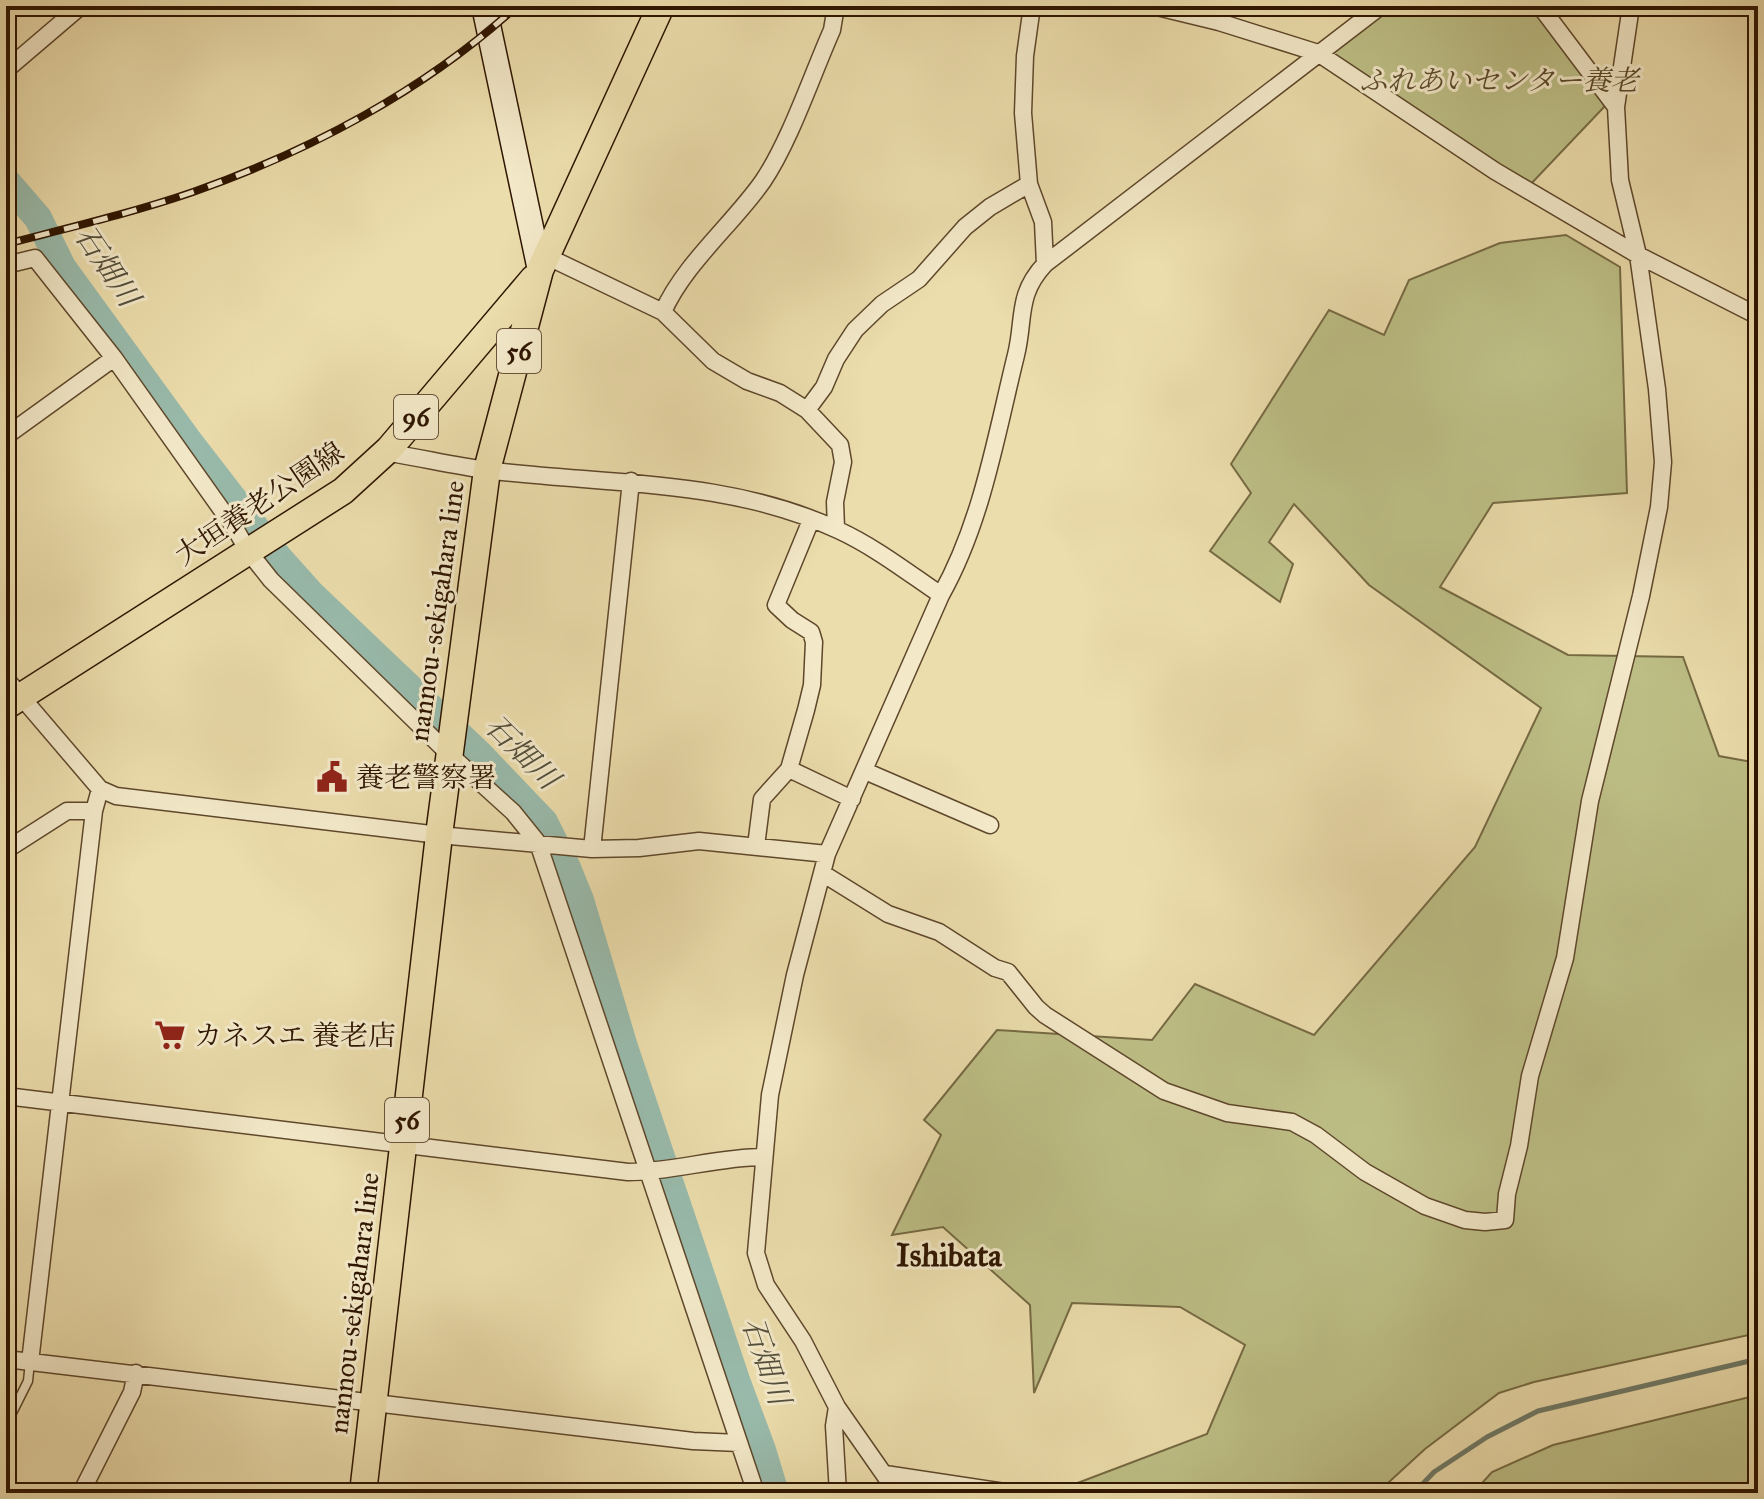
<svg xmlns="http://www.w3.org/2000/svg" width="1764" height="1499" font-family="'IM FELL Great Primer','Noto Serif JP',serif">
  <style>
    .green { fill: #bdbf86; stroke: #766a43; stroke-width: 2 }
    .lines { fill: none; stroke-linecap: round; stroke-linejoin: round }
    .stream { stroke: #6e7967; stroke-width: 5 }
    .river { stroke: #99bbac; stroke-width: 28 }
    .lane-casing { stroke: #5e472b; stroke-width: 11 }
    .street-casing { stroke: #5e472b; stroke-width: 19 }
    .secondary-casing { stroke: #2e1500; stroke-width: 27 }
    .primary-casing { stroke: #2e1500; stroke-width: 29 }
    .lane { stroke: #f3e9c9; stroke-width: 8 }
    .street { stroke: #f3e9c9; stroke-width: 16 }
    .secondary { stroke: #f3e9c9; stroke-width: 24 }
    .primary { stroke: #ecddac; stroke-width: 26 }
    .rail-casing { stroke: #2e1500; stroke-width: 8 }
    .rail { stroke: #f3e9c9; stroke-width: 5; stroke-dasharray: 15; stroke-linecap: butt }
    .labels { text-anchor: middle; stroke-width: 6; stroke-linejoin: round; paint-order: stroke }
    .shield { fill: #f3e9c9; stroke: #69553c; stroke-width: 2 }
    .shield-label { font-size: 26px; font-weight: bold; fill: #2e1500 }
    .park-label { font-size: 28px; font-style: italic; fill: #594828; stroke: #f3e9c9 }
    .street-label { font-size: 28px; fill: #2e1500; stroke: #f3e9c9 }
    .poi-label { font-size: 28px; fill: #2e1500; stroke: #f3e9c9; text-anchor: start }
    .water-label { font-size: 30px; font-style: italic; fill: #534f3c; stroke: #f3e9c9 }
    .quarter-label { font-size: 32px; font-weight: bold; fill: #2e1500; stroke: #f3e9c9 }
  </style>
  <rect width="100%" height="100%" fill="#ecddac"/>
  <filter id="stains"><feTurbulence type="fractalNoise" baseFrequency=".0025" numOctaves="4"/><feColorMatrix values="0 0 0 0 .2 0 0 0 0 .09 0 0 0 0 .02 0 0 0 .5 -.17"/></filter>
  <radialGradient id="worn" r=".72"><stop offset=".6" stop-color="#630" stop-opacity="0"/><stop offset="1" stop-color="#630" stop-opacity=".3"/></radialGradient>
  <path class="green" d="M1390,6H1533L1606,105L1529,186L1328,53Z
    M1566,235L1620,267L1627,493L1493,503L1440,587L1568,655L1683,657L1719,756L1758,763V1333L1534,1382L1499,1393L1425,1449L1377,1493H1051L1207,1434L1245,1345L1180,1307L1072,1303L1034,1393L1030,1305L943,1227L892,1235L941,1135L924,1120L997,1030L1152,1040L1195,984L1314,1035L1475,847L1541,708L1369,585L1294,504L1269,542L1293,564L1280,602L1210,551L1251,493L1231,464L1329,310L1384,335L1409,280L1500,243Z
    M1758,1395V1493H1473L1492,1472L1553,1445Z"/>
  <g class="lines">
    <path class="stream" d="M1414,1493L1434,1472L1487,1437L1538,1411L1758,1359"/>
    <path class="river" d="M6,181L38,218L62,267L187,439L278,557L312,595L480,755L544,822L567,868L580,900L624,1047L736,1380L762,1450L775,1493"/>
    <defs>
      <path id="lane" d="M6,1425L28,1381L30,1362"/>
      <path id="street" d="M1032,6L1025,56L1023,113L1029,184L1043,222L1045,264
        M1153,6L1219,22L1318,53L1495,171L1638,255L1758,316
        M1540,6L1616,107
        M6,70L81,6
        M546,256L663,312L713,361L747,381L780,393L807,410L840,445L843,462L835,502L836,528
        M6,265L35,258L114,358L236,530L248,551L271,580L449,754L513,812L538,843L756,1493
        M663,312C684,264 733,224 763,181C790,141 812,75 832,30L836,6
        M807,410L824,387L836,359L855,330L882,304L919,279L965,227L990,207L1029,184
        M6,436L114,358
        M389,449L396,454C426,459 456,466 486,470C604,485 727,478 838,530C875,547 907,572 941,595
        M6,679L100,789L116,796L439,835L592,849L639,848L699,841L827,854
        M789,769L852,799
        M865,771L990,825
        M756,846L762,799L789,769L806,710L812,685L814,642L811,632L792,620L776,605L811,520
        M592,849L631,481
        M6,850L67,811H94
        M822,873L888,914L939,932L995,968L1008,972L1036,1007L1045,1015L1164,1091L1227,1113L1292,1122L1316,1135L1365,1172L1425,1206L1465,1220L1485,1222L1505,1220L1507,1194L1519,1146L1530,1076L1565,958L1590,801L1641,596L1659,507L1663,462L1657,389L1638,255L1620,180L1616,107L1631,6
        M6,1096L628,1172C673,1172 718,1157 763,1157
        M6,1359L693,1441L739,1443
        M30,1362L94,811L100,789
        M837,1407L834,1426L838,1493
        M885,1474L1011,1493
        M81,1493L132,1392L136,1373
        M897,1493L837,1407L803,1341L766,1285L756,1253L770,1095L795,975L827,854L941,595C982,522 996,436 1016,355C1025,319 1016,295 1045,264L1381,6"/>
      <path id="secondary" d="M484,6L540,270"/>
      <path id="primary" d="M6,706L343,491L389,449L533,279
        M363,1493L439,835L487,470L540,270L661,6"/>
    </defs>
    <use href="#lane" class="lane-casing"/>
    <use href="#street" class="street-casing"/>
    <use href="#secondary" class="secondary-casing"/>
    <use href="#primary" class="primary-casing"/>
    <use href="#lane" class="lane"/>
    <use href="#street" class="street"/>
    <use href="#secondary" class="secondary"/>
    <use href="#primary" class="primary"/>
    <defs>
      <path id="rail" d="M6,244C68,228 132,213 193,192C310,151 425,90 517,6"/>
    </defs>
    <use href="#rail" class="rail-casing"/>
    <use href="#rail" class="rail"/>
  </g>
  <defs>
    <symbol id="civic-bare" viewBox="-9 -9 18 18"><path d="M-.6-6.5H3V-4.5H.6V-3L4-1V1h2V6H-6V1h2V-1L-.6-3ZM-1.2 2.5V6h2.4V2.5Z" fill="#8f2418" stroke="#f3e9c9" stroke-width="2.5" paint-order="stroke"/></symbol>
    <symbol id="supermarket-bare" viewBox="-9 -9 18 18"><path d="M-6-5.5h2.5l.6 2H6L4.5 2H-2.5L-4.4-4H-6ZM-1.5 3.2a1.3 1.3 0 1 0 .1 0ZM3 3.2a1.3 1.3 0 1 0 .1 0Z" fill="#8f2418" stroke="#f3e9c9" stroke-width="2.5" paint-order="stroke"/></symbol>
  </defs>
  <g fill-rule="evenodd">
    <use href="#civic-bare" x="310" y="755" width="44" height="44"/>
    <use href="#supermarket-bare" x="148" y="1013" width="44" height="44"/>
  </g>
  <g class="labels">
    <g class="shield">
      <rect x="497" y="329" width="44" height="44" rx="6"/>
      <rect x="394" y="395" width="44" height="44" rx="6"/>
      <rect x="385" y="1098" width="44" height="44" rx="6"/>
    </g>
    <g class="shield-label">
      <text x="519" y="360">56</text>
      <text x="416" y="426">96</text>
      <text x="407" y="1129">56</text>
    </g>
    <g class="park-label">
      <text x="1499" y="90">ふれあいセンター養老</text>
    </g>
    <g class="street-label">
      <text transform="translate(259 503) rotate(-34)" y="10">大垣養老公園線</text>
      <text transform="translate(436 611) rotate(-82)" y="10">nannou-sekigahara line</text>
      <text transform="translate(353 1303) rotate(-83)" y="10">nannou-sekigahara line</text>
    </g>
    <g class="poi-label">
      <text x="356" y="787">養老警察署</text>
      <text x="194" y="1045">カネスエ 養老店</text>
    </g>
    <g class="water-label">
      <text transform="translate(107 266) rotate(56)" y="10">石畑川</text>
      <text transform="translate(522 752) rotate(45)" y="10">石畑川</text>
      <text transform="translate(766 1361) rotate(71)" y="10">石畑川</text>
    </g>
    <g class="quarter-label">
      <text x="949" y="1266">Ishibata</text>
    </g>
  </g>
  <rect width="1764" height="1499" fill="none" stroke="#ecddac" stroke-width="32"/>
  <rect x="8" y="8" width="1748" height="1483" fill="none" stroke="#2e1500" stroke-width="4"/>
  <rect x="16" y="16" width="1732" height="1467" fill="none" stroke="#2e1500" stroke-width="2"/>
  <rect width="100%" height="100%" filter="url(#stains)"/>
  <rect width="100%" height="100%" fill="url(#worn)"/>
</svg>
